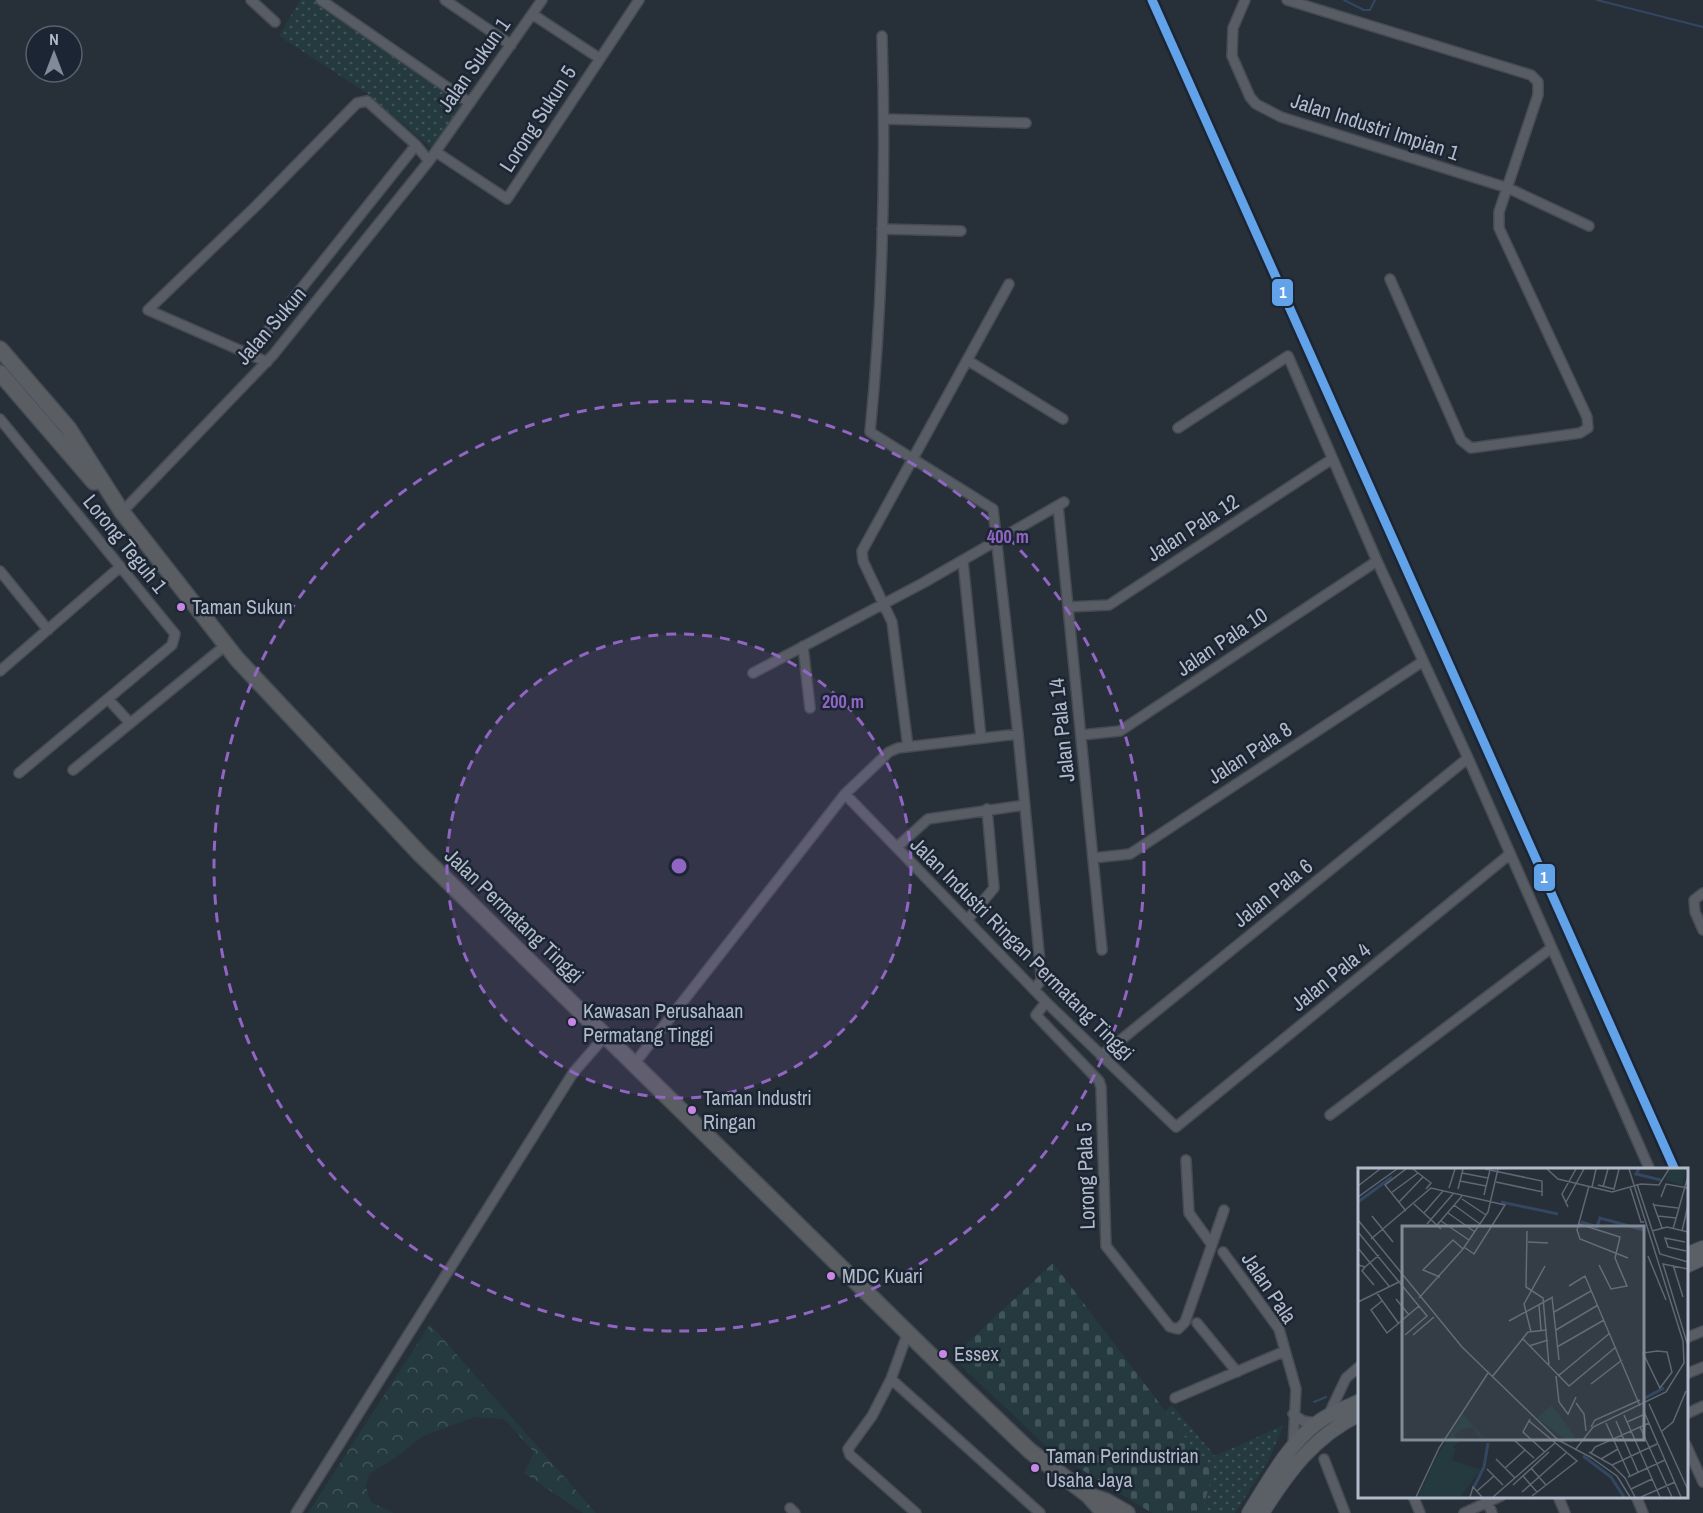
<svg xmlns="http://www.w3.org/2000/svg" width="1703" height="1513" font-family="'Archivo Narrow',sans-serif">
  <style>
    .grass { fill: url(#grass-dots) }
    .forest { fill: url(#forest-crowns) }
    .cemetery { fill: url(#cemetery-stones) }
    .lines { fill: none; stroke-linecap: round; stroke-linejoin: round }
    .stream { stroke: #334763; stroke-width: 2 }
    .minor-casing { stroke: #464b52; stroke-width: 12 }
    .primary-casing { stroke: #454b54; stroke-width: 16 }
    .trunk-casing { stroke: #454b53; stroke-width: 18 }
    .minor { stroke: #585d65; stroke-width: 9 }
    .primary { stroke: #5b6067; stroke-width: 14 }
    .trunk { stroke: #5a5e63; stroke-width: 15 }
    .rail-1-casing { stroke: #1b2533; stroke-width: 14 }
    .rail-1 { stroke: #61a2e9; stroke-width: 9 }
    .ring { fill: none; stroke: #9165c3; stroke-width: 3; stroke-dasharray: 10 8 }
    .bus-dot { fill: #c787e3; stroke: #1b2533; stroke-width: 2 }
    .labels { text-anchor: middle; stroke-width: 5; stroke-linejoin: round; paint-order: stroke }
    .bus-label { font-size: 20px; fill: #b1bbc9; stroke: #1b2533; text-anchor: start }
    .street-label { font-size: 21px; fill: #b1bbc9; stroke: #1b2533 }
    .inset-river { fill: none; stroke: #334763; stroke-width: 3 }
    .inset-road { fill: none; stroke: #5e6772; stroke-width: 1.5 }
    .view { fill: #818a96; fill-opacity: 0.15; stroke: #818a96; stroke-width: 3 }
    .inset-edge { fill: none; stroke: #b1bbc9; stroke-width: 3 }
    .centre { fill: #9165c3; stroke: #1b2533; stroke-width: 3 }
    .ring-label { font-size: 18px; text-anchor: middle; font-weight: bold; fill: #9165c3; stroke: #1b2533; stroke-width: 5; stroke-linejoin: round; paint-order: stroke }
    .line-badge { stroke: #1b2533; stroke-width: 2 }
    .badge-label { font-size: 16px; text-anchor: middle; font-weight: bold; fill: #fff }
  </style>
  <defs>
    <pattern id="grass-dots" width="8" height="8" patternUnits="userSpaceOnUse" patternTransform="scale(1.5)"><rect width="8" height="8" fill="#243a3e"/><path d="M2 2h.1M6 6h.1" fill="none" stroke="#415559" stroke-width="1.8" stroke-linecap="round"/></pattern>
    <pattern id="forest-crowns" width="20" height="18" patternUnits="userSpaceOnUse" patternTransform="scale(1.5)"><rect width="20" height="18" fill="#243a3e"/><path d="M2 6a3 3 0 1 1 6 0M12 15a3 3 0 1 1 6 0" fill="none" stroke="#415559"/></pattern>
    <pattern id="cemetery-stones" width="16" height="16" patternUnits="userSpaceOnUse" patternTransform="scale(1.5)"><rect width="16" height="16" fill="#243a3e"/><path d="M2 7V4a2 2 0 0 1 4 0v3zM10 15v-3a2 2 0 0 1 4 0v3z" fill="#415559"/></pattern>
  </defs>
  <rect width="100%" height="100%" fill="#272f38"/>
  <path class="grass" d="M300,0H321L470,103L436,152L365,92L279,36Z
    M1172,1405L1215,1456L1284,1425L1267,1463L1235,1513H1201L1212,1474L1165,1411Z"/>
  <path class="forest" d="M430,1324L596,1513H583L524,1473L534,1452L504,1419L475,1417L423,1436L395,1458L369,1474L366,1487L371,1502L394,1513H308Z"/>
  <path class="cemetery" d="M1053,1263L1213,1474L1201,1513H1152L1066,1460L1047,1447L952,1357Z"/>
  <g class="lines">
    <path class="stream" d="M1344,0L1364,10H1370L1375,0
      M1597,0L1703,27
      M1314,1402L1326,1397"/>
    <defs>
      <path id="minor" d="M251,0L275,22
        M321,0L470,103
        M445,0L511,45
        M1245,0L1233,28L1232,56L1250,97L1256,104L1281,117L1508,188L1589,226
        M1287,0L1531,75L1538,82V95L1499,212V228L1587,417L1588,428L1580,433L1471,448L1461,440L1390,279
        M532,14L599,58
        M882,36C886,168 883,301 870,432L993,509L1018,734L1041,974V980L1034,990
        M885,119L1026,123
        M436,152L507,199L639,0
        M882,229L961,231
        M249,354L416,145
        M967,360L1063,419
        M267,362L148,310L256,206L357,103L367,101L416,145L429,161
        M0,419L175,634L172,645L19,773
        M1178,428L1288,356L1377,561L1468,758L1650,1170
        M1058,506L1102,950
        M122,512L273,355L429,161L542,0
        M963,561L981,738
        M0,571L48,630
        M1068,607L1109,605L1332,459
        M803,646L810,708
        M0,671L120,567
        M753,673L923,583L1064,502
        M108,699L130,723
        M1081,735L1120,731L1377,561
        M908,747L892,622L863,561L862,551L1009,284
        M73,770L226,645
        M845,794L1046,1002L1176,1127L1510,854
        M897,847L928,819L1025,805
        M1093,858L1130,854L1422,662
        M1703,893L1694,900L1695,912L1703,930
        M968,919L994,888L987,809
        M1046,1002L1036,1015L1099,1081L1101,1087L1106,1246L1170,1327L1178,1329L1185,1322L1224,1210
        M1101,1056L1468,758
        M634,1064L845,794L889,752L898,748L1018,734
        M1330,1115L1550,949
        M1186,1160L1189,1213L1212,1245
        M1223,1252L1279,1329L1296,1389L1293,1446
        M1197,1323L1237,1372
        M908,1332L891,1379L872,1416L848,1449L850,1455L916,1513
        M1686,1338L1703,1331
        M1686,1374L1703,1367
        M891,1379L1040,1513
        M1175,1398L1285,1351
        M1293,1414L1303,1421L1317,1423
        M1686,1414L1703,1406
        M1328,1416L1346,1378L1360,1366
        M1686,1445L1703,1482
        M1324,1459L1345,1513
        M1413,1496L1420,1513
        M1485,1496L1492,1513
        M1558,1496L1565,1513
        M1636,1496L1643,1513
        M790,1508L795,1513
        M296,1513L573,1073L606,1035
        M1464,1513L1501,1496"/>
      <path id="primary" d="M1686,1255L1703,1248
        M1686,1266L1703,1258
        M1249,1513C1269,1481 1287,1446 1317,1423C1330,1413 1346,1408 1360,1401
        M1262,1513C1288,1472 1314,1436 1360,1414"/>
      <path id="trunk" d="M0,349L69,429L122,512L237,659L420,854L963,1387L1030,1451L1088,1495L1104,1513
        M0,373L94,482
        M1088,1495L1106,1501L1127,1513"/>
    </defs>
    <use href="#minor" class="minor-casing"/>
    <use href="#primary" class="primary-casing"/>
    <use href="#trunk" class="trunk-casing"/>
    <use href="#minor" class="minor"/>
    <use href="#primary" class="primary"/>
    <use href="#trunk" class="trunk"/>
    <defs>
      <path id="rail-1" d="M1152,0L1675,1170"/>
    </defs>
    <use href="#rail-1" class="rail-1-casing"/>
    <use href="#rail-1" class="rail-1"/>
  </g>
  <circle cx="679" cy="866" r="232" fill="#9165c3" fill-opacity=".12"/>
  <g class="ring">
    <circle cx="679" cy="866" r="232"/>
    <circle cx="679" cy="866" r="465"/>
  </g>
  <g class="bus-dot">
    <circle cx="181" cy="607" r="5"/>
    <circle cx="572" cy="1022" r="5"/>
    <circle cx="692" cy="1110" r="5"/>
    <circle cx="831" cy="1276" r="5"/>
    <circle cx="943" cy="1354" r="5"/>
    <circle cx="1035" cy="1468" r="5"/>
  </g>
  <g class="labels">
    <g class="bus-label">
      <text x="192" y="614">Taman Sukun</text>
      <text x="583" y="1018">Kawasan Perusahaan<tspan x="583" dy="24">Permatang Tinggi</tspan></text>
      <text x="703" y="1105">Taman Industri<tspan x="703" dy="24">Ringan</tspan></text>
      <text x="842" y="1283">MDC Kuari</text>
      <text x="954" y="1361">Essex</text>
      <text x="1046" y="1463">Taman Perindustrian<tspan x="1046" dy="24">Usaha Jaya</tspan></text>
    </g>
    <g class="street-label">
      <text transform="translate(474 65) rotate(-55)" y="7">Jalan Sukun 1</text>
      <text transform="translate(538 119) rotate(-57)" y="7">Lorong Sukun 5</text>
      <text transform="translate(1375 127) rotate(18)" y="7">Jalan Industri Impian 1</text>
      <text transform="translate(271 326) rotate(-49)" y="7">Jalan Sukun</text>
      <text transform="translate(1193 528) rotate(-33)" y="7">Jalan Pala 12</text>
      <text transform="translate(125 544) rotate(51)" y="7">Lorong Teguh 1</text>
      <text transform="translate(1222 642) rotate(-34)" y="7">Jalan Pala 10</text>
      <text transform="translate(1062 730) rotate(-96)" y="7">Jalan Pala 14</text>
      <text transform="translate(1250 753) rotate(-33)" y="7">Jalan Pala 8</text>
      <text transform="translate(1273 893) rotate(-39)" y="7">Jalan Pala 6</text>
      <text transform="translate(514 916) rotate(44)" y="7">Jalan Permatang Tinggi</text>
      <text transform="translate(1022 949) rotate(45)" y="7">Jalan Industri Ringan Permatang Tinggi</text>
      <text transform="translate(1331 977) rotate(-39)" y="7">Jalan Pala 4</text>
      <text transform="translate(1086 1176) rotate(-92)" y="7">Lorong Pala 5</text>
      <text transform="translate(1269 1288) rotate(56)" y="7">Jalan Pala</text>
    </g>
  </g>
  <g transform="translate(1358 1168)">
    <rect width="330" height="330" fill="#272f38"/>
    <path d="M312,1H329L324,17L307,12Z" fill="#243a3e"/>
    <path d="M105,246L129,273L119,267L116,259L104,261L96,267L102,273L95,279L98,281L94,292L123,302L102,329H60L79,288Z" fill="#243a3e"/>
    <path d="M194,237L216,267L214,276L179,250Z" fill="#243a3e"/>
    <path class="inset-river" d="M281,1L278,6L303,12M0,34L34,9M143,34L200,46M223,54L239,59L242,50L286,62M287,230L306,220M225,288L253,309L266,329M115,321L126,299L130,275"/>
    <path class="inset-road" d="M55,1L73,15L68,21M127,1L184,13V28M189,1L200,11L254,24L283,16M104,5L130,10M102,13L128,18M138,14L185,24M279,16L302,86L330,94M283,16L301,17L311,1M240,17L256,21L261,1M0,18L22,1M231,18L219,62L222,71L270,90M234,19L238,1M245,19L250,1M272,19L283,54H286M91,20L97,1M100,21L105,1M33,25L60,5M126,27L132,2M0,29L39,1M303,29L308,16L330,20M104,31L128,47M41,34L65,9M208,34L226,1M295,35L304,60M56,36L83,61M96,37L122,56M296,37L320,40M210,39L204,26L218,1M48,43L27,17L48,1M66,45L85,23M90,45L117,64M14,48L35,74M300,48L318,50M0,52L104,179L200,272L234,290M83,53L111,72M69,56L95,26M221,56L262,69L257,90L269,118L253,121L241,97M79,57L104,28M315,61L330,8M169,63L168,119L185,130L191,198M294,63L309,59L330,64M324,63L330,37M0,64L69,148L47,167M13,71L73,20L147,37L116,86L106,79M170,74L190,75M327,74L307,70L310,79L328,83M0,80L31,118M290,88L308,132M0,97L7,99L21,87M315,97L325,129M7,99L4,103L16,117M330,101L305,96L330,178M82,109L65,102L95,72L105,81M211,118L227,108L282,238M18,124L41,156M194,129L201,192M61,130L105,81L130,44L140,1M38,131L51,147M24,133L13,142L29,165L61,138M0,134L43,113M181,137L183,162M196,144L233,123M151,153L195,129M198,162L240,137M173,164L166,136L187,98M55,167L76,149M164,170L211,218L258,179M171,178L190,172M199,179L246,152M299,183L309,184L314,204L302,220L285,185ZM198,208L201,234L210,246L218,229M200,208L252,165M134,209L170,164L189,162M233,216L264,192M218,235L226,246L228,263M291,236L330,322M266,247L302,329M172,251L165,264L187,284M171,253L219,293L174,328M258,253L280,304M269,254L287,246L323,329M248,255L272,308M233,259L237,252L282,232M282,259L314,329M304,263L315,254L328,223M156,272L176,290M217,282L235,259L308,224L326,195L325,173L271,1M231,284L254,297L267,310L277,329M233,285L237,279L291,255M231,288L259,308L272,329M138,291L157,310M243,291L260,281M254,297L299,276M147,300L167,282M173,300L188,317M129,301L145,317M165,308L179,324M270,309L307,292M155,317L191,284M273,321L294,311M119,323L136,308M164,324L208,285M58,329L81,280L130,205M112,329L115,319L124,329M135,329L197,275M283,329L317,314"/>
    <path class="view" d="M44,58H286V272H44Z"/>
    <rect width="330" height="330" class="inset-edge"/>
  </g>
  <circle cx="679" cy="866" r="9" class="centre"/>
  <g class="ring-label">
    <text x="1008" y="543">400 m</text>
    <text x="843" y="708">200 m</text>
  </g>
  <g class="line-badge">
    <rect x="1271" y="278" width="23" height="29" rx="6" fill="#61a2e9"/>
    <rect x="1533" y="863" width="23" height="29" rx="6" fill="#61a2e9"/>
  </g>
  <g class="badge-label">
    <text x="1283" y="298">1</text>
    <text x="1544" y="883">1</text>
  </g>
  <g transform="translate(54 54)"><circle r="28" fill="#1b2533" stroke="#57616f" stroke-width="1.5"/>
  <path d="M0-4.5L10 22L0 15L-10 22Z" fill="#818a96"/>
  <text y="-9" font-size="16" font-weight="bold" text-anchor="middle" fill="#b1bbc9">N</text>
  </g>
</svg>
